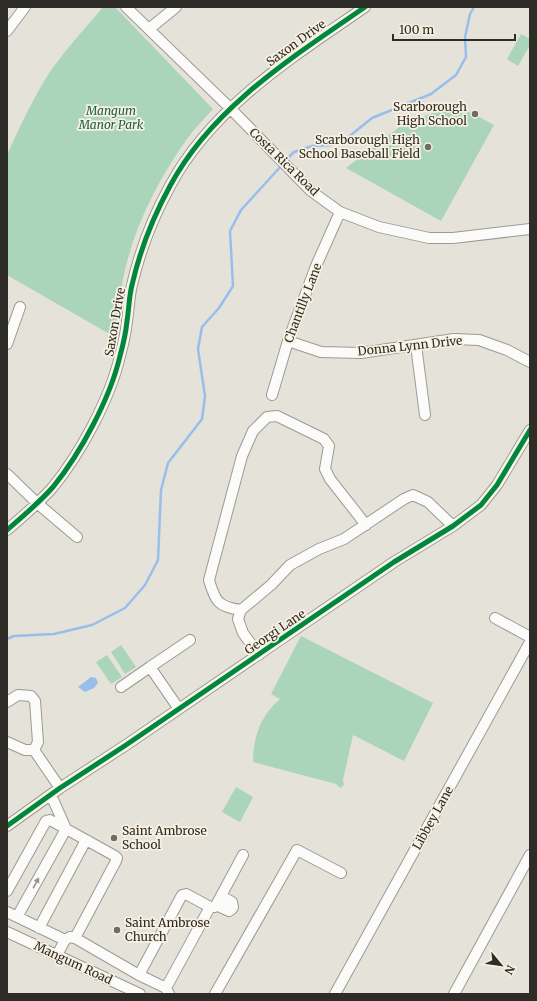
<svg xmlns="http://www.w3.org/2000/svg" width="537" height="1001" font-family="Merriweather,serif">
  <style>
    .green { fill: #abd5ba }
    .water { fill: #98beec }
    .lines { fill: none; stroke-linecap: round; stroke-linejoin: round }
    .stream { stroke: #98beec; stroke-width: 2.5 }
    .minor-casing { stroke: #9c9a93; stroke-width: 12 }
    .minor { stroke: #fbfbf9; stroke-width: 10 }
    .cycleway-casing { stroke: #f8f1e2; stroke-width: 8 }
    .cycleway { stroke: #00873e; stroke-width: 5 }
    .oneway { fill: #949490 }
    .poi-dot { fill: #6e6c65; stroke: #f8f1e2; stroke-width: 1.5 }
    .labels { text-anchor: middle; stroke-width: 3.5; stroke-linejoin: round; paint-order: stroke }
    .street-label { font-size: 12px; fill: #2e2c26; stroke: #f8f1e2 }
    .poi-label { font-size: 12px; fill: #2e2c26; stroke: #f8f1e2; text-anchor: end }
    .park-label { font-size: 12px; font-style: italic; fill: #196141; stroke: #f8f1e2 }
  </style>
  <rect width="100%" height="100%" fill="#e5e2d9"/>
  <path class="green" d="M103,7H115L213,109C204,119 195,128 187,139C158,180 133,228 123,279C120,296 118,313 116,330L113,336L7,275V155C18,130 30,105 44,81C61,54 83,31 103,7Z
    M521,34L530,39V45L518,66L507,59Z
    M455,104L494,125L441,221L346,168L402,125Z
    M301,636L433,703L404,761L353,735L343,780L344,785L341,788L339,787L336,784L253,762C253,737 261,715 280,699L271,694Z
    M121,645L136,667L125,674L111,652Z
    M107,655L122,677L111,684L96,662Z
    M236,787L253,797L240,822L222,812Z"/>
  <path class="water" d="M91,677L96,678L98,683L94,688L85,692L78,687Z"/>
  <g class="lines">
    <path class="stream" d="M285,161L294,152L312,146L331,145L346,139L372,118L431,94L456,75L466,57L465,37L470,14L474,7
      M7,639L14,636L54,634L92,625L125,608L145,585L158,560L161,490L168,463L202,419L205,396L198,349L202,327L219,308L233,286L230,231L241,210L282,165"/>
    <defs>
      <path id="minor" d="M126,7L230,108L311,191L340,212L379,227L429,238H453L530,229
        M149,29L176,7
        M7,31L25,7
        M288,341L321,352L361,353L454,339L479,340L507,350L530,362
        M7,344L20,307
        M416,345L425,415
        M272,395L288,341L316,266L340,212
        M7,474L37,503L77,537
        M7,530C22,517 39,503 53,487C80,454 110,399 120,356C123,345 126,332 127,321C129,309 129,296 132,285C140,250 153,217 170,186C212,107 293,57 365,7
        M241,610C218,607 215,601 209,580L242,456L253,431L267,417L277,416L324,439L329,446L325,469L330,479L366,525
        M495,618L530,637
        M259,655L243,633L238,619L241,610L271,585L290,565L319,549L344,539L404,499L413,495L428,502L453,526
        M121,687L150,667
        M7,702L18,695L31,696L35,701L38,742L34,750
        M179,709L150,667L190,640
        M7,742L25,750H34
        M34,750L60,788
        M51,795L66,829
        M7,826L60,788L126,745L394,562L453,526L481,505L497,485L530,430
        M7,891L46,821L50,820L115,856L117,858L116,861L75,938
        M216,905L229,911L232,909L233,907L232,902L221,896
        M210,907H215L243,855
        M7,912L65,940
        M17,917L66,829
        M39,928L86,840
        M7,932L140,994
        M57,955L65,940L70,937L75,938L139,975L166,988
        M139,975L182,895L186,894L210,907L166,988L169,994
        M215,994L297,850L341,873
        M335,994L530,642
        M454,994L530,855"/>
    </defs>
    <use href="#minor" class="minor-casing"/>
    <use href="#minor" class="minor"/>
    <defs>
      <path id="cycleway" d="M7,530C22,517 39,503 53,487C80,454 110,399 120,356C123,345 126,332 127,321C129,309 129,296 132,285C140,250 153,217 170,186C212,107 293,57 365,7
        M7,826L60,788L126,745L394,562L453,526L481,505L497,485L530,430"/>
    </defs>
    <use href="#cycleway" class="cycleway-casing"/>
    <use href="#cycleway" class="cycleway"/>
  </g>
  <defs><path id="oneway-solid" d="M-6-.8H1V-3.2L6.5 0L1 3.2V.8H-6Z"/></defs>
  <use class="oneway" href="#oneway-solid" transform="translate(36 883) rotate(-61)"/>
  <g class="poi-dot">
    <circle cx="475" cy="114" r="4"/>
    <circle cx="428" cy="147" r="4"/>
    <circle cx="114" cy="838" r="4"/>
    <circle cx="117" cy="930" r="4"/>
  </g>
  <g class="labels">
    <g class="street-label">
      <text transform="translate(296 43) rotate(-36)" y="4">Saxon Drive</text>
      <text transform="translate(284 162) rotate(44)" y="4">Costa Rica Road</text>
      <text transform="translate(303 303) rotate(-69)" y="4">Chantilly Lane</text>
      <text transform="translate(115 322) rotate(-80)" y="4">Saxon Drive</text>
      <text transform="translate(410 346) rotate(-6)" y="4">Donna Lynn Drive</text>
      <text transform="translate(275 632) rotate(-34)" y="4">Georgi Lane</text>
      <text transform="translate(433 818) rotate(-61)" y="4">Libbey Lane</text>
      <text transform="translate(73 963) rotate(25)" y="4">Mangum Road</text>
    </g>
    <g class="poi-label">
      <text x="467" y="111">Scarborough<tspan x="467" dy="14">High School</tspan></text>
      <text x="420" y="144">Scarborough High<tspan x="420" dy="14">School Baseball Field</tspan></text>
      <text x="122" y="835" text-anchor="start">Saint Ambrose<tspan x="122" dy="14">School</tspan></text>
      <text x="125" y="927" text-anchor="start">Saint Ambrose<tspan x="125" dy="14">Church</tspan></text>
    </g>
    <g class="park-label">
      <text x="111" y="115">Mangum<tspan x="111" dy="14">Manor Park</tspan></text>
    </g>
  </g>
  <rect width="537" height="1001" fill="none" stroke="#2e2c26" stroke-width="16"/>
  <g transform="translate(501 965) rotate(119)" stroke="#f8f1e2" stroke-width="3" paint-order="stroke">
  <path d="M0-3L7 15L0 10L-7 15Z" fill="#2e2c26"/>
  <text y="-6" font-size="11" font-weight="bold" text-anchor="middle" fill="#2e2c26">N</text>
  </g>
  <path d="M393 34v6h122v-6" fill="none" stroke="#2e2c26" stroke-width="2"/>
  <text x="399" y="34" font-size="12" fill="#2e2c26" stroke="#f8f1e2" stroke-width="3" paint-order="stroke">100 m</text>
</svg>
